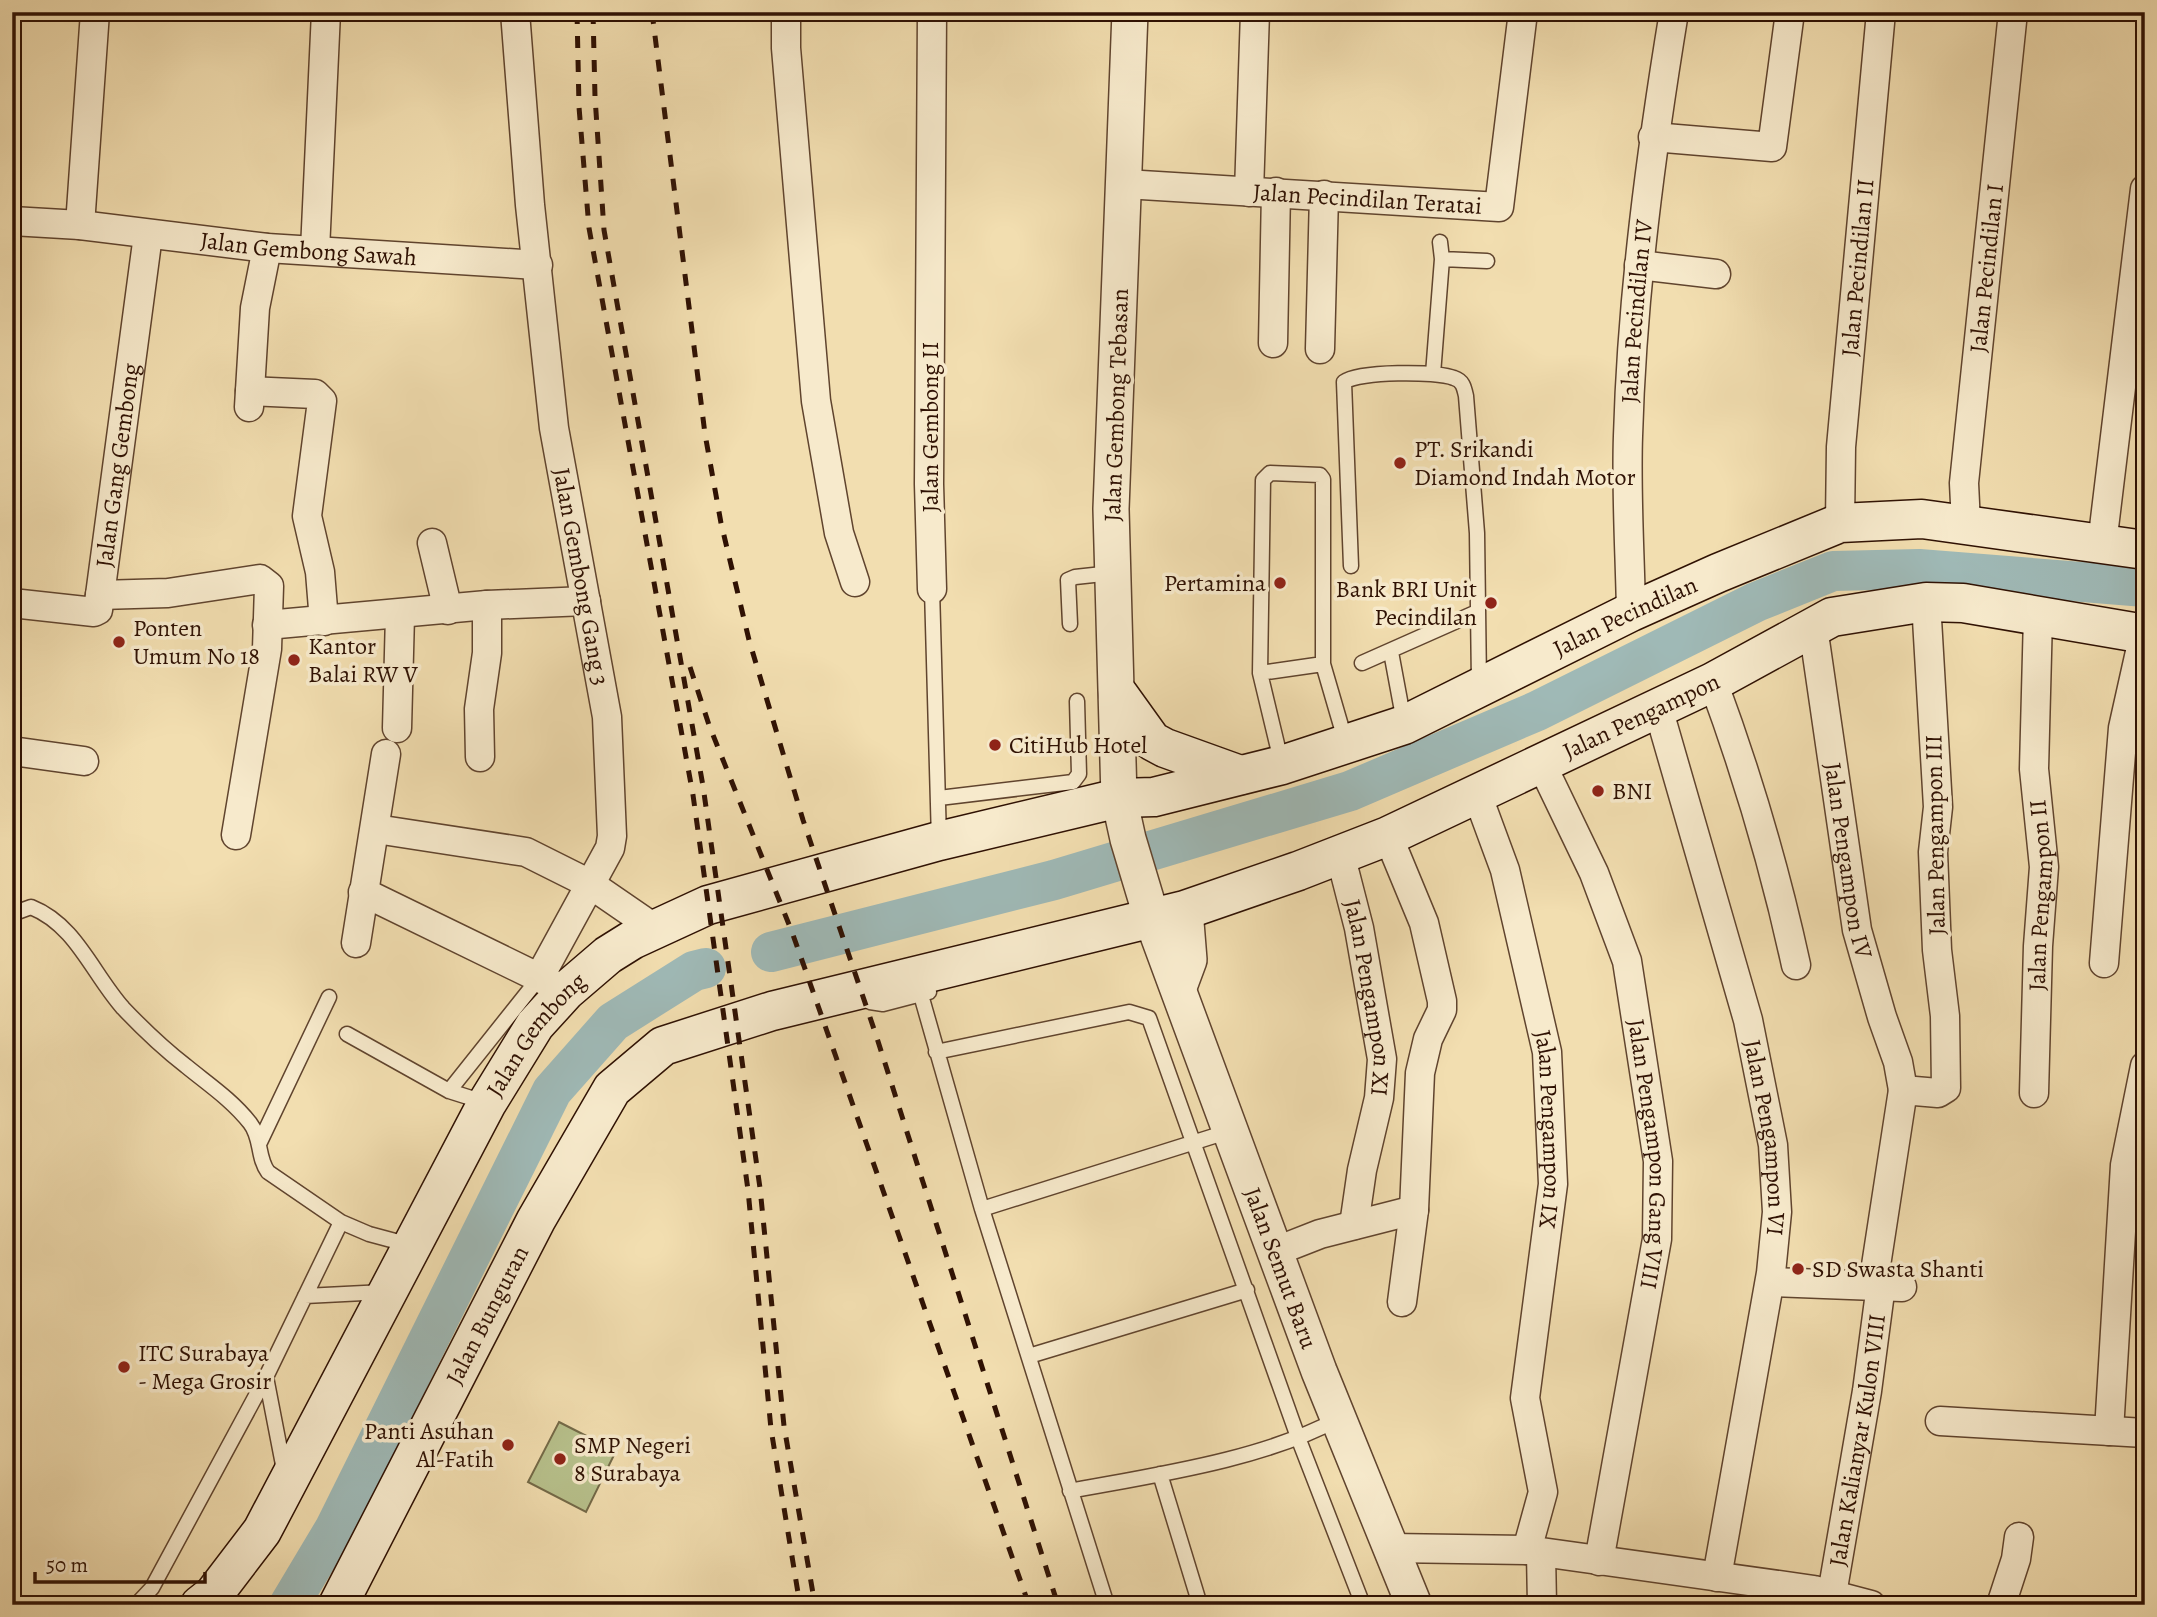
<svg xmlns="http://www.w3.org/2000/svg" width="2157" height="1617" font-family="Alegreya,serif">
  <style>
    .green { fill: #b8c28d; stroke: #746a48; stroke-width: 2 }
    .lines { fill: none; stroke-linecap: round; stroke-linejoin: round }
    .river { stroke: #9fb9b6; stroke-width: 40 }
    .service-casing { stroke: #60442e; stroke-width: 17 }
    .minor-casing { stroke: #60442e; stroke-width: 31 }
    .tertiary-casing { stroke: #60442e; stroke-width: 38 }
    .secondary-casing { stroke: #2f1103; stroke-width: 41 }
    .service { stroke: #f7eacc; stroke-width: 14 }
    .minor { stroke: #f7eacc; stroke-width: 28 }
    .tertiary { stroke: #f7eacc; stroke-width: 35 }
    .secondary { stroke: #f7eacc; stroke-width: 38 }
    .rail { stroke: #2f1103; stroke-width: 5; stroke-dasharray: 12 12; stroke-linecap: butt }
    .poi-dot { fill: #8f2418; stroke: #f7eacc; stroke-width: 2.5 }
    .labels { text-anchor: middle; stroke-width: 7; stroke-linejoin: round; paint-order: stroke }
    .street-label { font-size: 24px; fill: #2f1103; stroke: #f7eacc }
    .poi-label { font-size: 24px; fill: #2f1103; stroke: #f7eacc; text-anchor: start }
  </style>
  <rect width="100%" height="100%" fill="#f2deb0"/>
  <filter id="stains"><feTurbulence type="fractalNoise" baseFrequency=".00286" numOctaves="4"/><feColorMatrix values="0 0 0 0 .2 0 0 0 0 .09 0 0 0 0 .02 0 0 0 .5 -.17"/></filter>
  <radialGradient id="worn" r=".72"><stop offset=".6" stop-color="#630" stop-opacity="0"/><stop offset="1" stop-color="#630" stop-opacity=".3"/></radialGradient>
  <path class="green" d="M559,1422L616,1451L586,1512L528,1482Z"/>
  <g class="lines">
    <path class="river" d="M771,952L1054,880L1350,791L1537,711L1756,602L1833,571L1919,569L2145,587
      M289,1605L335,1528L552,1091L613,1022L694,971L706,968"/>
    <defs>
      <path id="service" d="M1442,259L1487,261
        M1433,374L1442,259L1440,242
        M1351,566L1344,382C1359,371 1436,371 1454,378C1463,381 1464,387 1466,396L1477,533L1479,684
        M932,589L939,840
        M1070,624L1068,580L1075,577L1112,573
        M1391,652L1404,722
        M1362,663L1477,612
        M1260,673L1323,664
        M1282,765L1260,673L1263,480L1270,473L1320,475L1323,479V664L1346,743
        M939,798L1073,782L1079,774L1077,701
        M12,914L31,907C76,925 92,973 123,1008C142,1028 164,1049 186,1066C208,1084 232,1100 250,1123C262,1138 257,1157 268,1172L341,1222L266,1377L152,1588L136,1605
        M921,995L982,1209L1107,1605
        M870,1002L883,1004L929,992
        M347,1034L449,1091L487,1103
        M936,1052L1129,1012L1149,1018L1299,1440L1363,1605
        M449,1091L539,978
        M260,1142L329,997
        M982,1209L1230,1131
        M341,1222L369,1234L410,1245
        M305,1296L384,1292
        M1029,1356L1247,1290
        M266,1377L284,1470
        M1160,1474L1200,1605
        M1070,1491C1155,1475 1262,1460 1338,1419"/>
      <g id="minor">
        <path id="s1" d="M515,12L530,205L554,428L607,717L612,836L610,848L539,978"/>
        <path d="M786,12V48L816,401L839,533L855,582"/>
        <path d="M932,12L929,484L932,589"/>
        <path d="M1653,137L1772,147L1790,12"/>
        <path id="s2" d="M1125,184L1499,207L1523,12"/>
        <path d="M1249,192L1255,12"/>
        <path id="s3" d="M12,221L80,225L267,248L538,265"/>
        <path d="M80,225L95,12"/>
        <path d="M315,250L326,12"/>
        <path d="M1639,265L1716,274"/>
        <path d="M1273,343L1276,192"/>
        <path d="M1320,349L1324,195"/>
        <path d="M250,391L315,394L322,401L307,516L320,572L324,621"/>
        <path d="M249,407L255,308L267,248"/>
        <path id="s4" d="M1840,523L1841,447L1881,12"/>
        <path id="s5" d="M1966,524L1964,483L2013,12"/>
        <path d="M432,543L448,610"/>
        <path d="M2102,544L2145,189"/>
        <path d="M100,595L168,593L260,579L269,586L267,649L236,835"/>
        <path id="s6" d="M12,603L94,612L98,610L148,235"/>
        <path id="s7" d="M1631,612C1630,554 1626,494 1628,436C1632,294 1651,152 1674,12"/>
        <path d="M267,625L487,605L586,601"/>
        <path id="s8" d="M1813,627L1857,930L1882,1017L1898,1062L1903,1090"/>
        <path d="M1713,682C1747,774 1775,868 1796,965"/>
        <path id="s9" d="M1658,708L1748,1020L1773,1145L1777,1212L1771,1273L1717,1577"/>
        <path d="M397,728L400,615"/>
        <path d="M12,751L84,761"/>
        <path d="M480,757L479,709L487,653V605"/>
        <path id="s10" d="M1541,763L1594,873L1627,961L1658,1161L1657,1239L1599,1561"/>
        <path id="s11" d="M1477,794L1505,870L1547,1052L1553,1184L1525,1398L1543,1492L1527,1550"/>
        <path d="M376,829L526,852L590,884L654,928"/>
        <path d="M1388,836L1424,923L1442,1001V1010L1428,1039L1420,1073L1414,1210L1402,1302"/>
        <path id="s12" d="M1340,854L1359,928L1382,1059L1379,1098L1362,1170L1354,1225"/>
        <path d="M363,892L556,986"/>
        <path d="M356,943L386,754"/>
        <path d="M2104,963L2123,728L2144,634"/>
        <path id="s13" d="M2034,1093L2038,946L2044,867L2034,769L2038,616"/>
        <path d="M1274,1252L1320,1234L1414,1210"/>
        <path d="M1770,1282L1902,1287"/>
        <path d="M1873,1285L1903,1090L1938,1093L1946,1088L1945,1016L1937,950L1933,852L1938,807L1926,602"/>
        <path d="M1940,1421L2145,1433"/>
        <path d="M2109,1431L2125,1165L2145,1066"/>
        <path d="M1391,1548L1527,1550L1814,1590L1871,1605"/>
        <path d="M1541,1553L1542,1605"/>
        <path id="s14" d="M1832,1594L1867,1391L1881,1285"/>
        <path d="M2001,1605L2016,1559L2019,1537"/>
      </g>
      <g id="tertiary">
        <path id="s15" d="M1130,12L1111,509L1119,798L1128,839L1152,919L1319,1371L1414,1605"/>
        <path d="M1179,987L1189,960L1185,910"/>
      </g>
      <g id="secondary">
        <path d="M1119,695L1152,741L1165,748L1240,775"/>
        <path id="s16" d="M200,1605L214,1594L262,1531L487,1103L535,1025L566,991L608,955L632,940L708,905L939,841L1119,798L1154,797L1282,765L1404,725L1631,612L1718,573L1840,523L1922,519L2145,550"/>
        <path id="s17" d="M338,1605L536,1220L612,1089L663,1046L772,1011L1185,910L1298,871L1388,836L1713,682L1832,617L1926,602L1963,603L2145,634"/>
      </g>
    </defs>
    <use href="#service" class="service-casing"/>
    <use href="#minor" class="minor-casing"/>
    <use href="#tertiary" class="tertiary-casing"/>
    <use href="#secondary" class="secondary-casing"/>
    <use href="#service" class="service"/>
    <use href="#minor" class="minor"/>
    <use href="#tertiary" class="tertiary"/>
    <use href="#secondary" class="secondary"/>
    <path class="rail" d="M577,12L579,107L589,228L693,795L748,1190L771,1429L800,1605
      M593,12L595,97L604,230L703,786L760,1188L784,1426L815,1605
      M652,12L705,434L721,523L749,640L803,820L876,1035L1058,1605
      M690,667L709,725L792,932L1029,1605"/>
  </g>
  <g class="poi-dot">
    <circle cx="1400" cy="463" r="7"/>
    <circle cx="1280" cy="583" r="7"/>
    <circle cx="1491" cy="603" r="7"/>
    <circle cx="119" cy="642" r="7"/>
    <circle cx="294" cy="660" r="7"/>
    <circle cx="995" cy="745" r="7"/>
    <circle cx="1598" cy="791" r="7"/>
    <circle cx="1798" cy="1269" r="7"/>
    <circle cx="124" cy="1367" r="7"/>
    <circle cx="508" cy="1445" r="7"/>
    <circle cx="560" cy="1459" r="7"/>
  </g>
  <g class="labels">
    <g class="street-label">
      <text dy="8" stroke="none"><textPath href="#s2" startOffset="243">Jalan Pecindilan Teratai</textPath></text>
      <text dy="8" stroke="none"><textPath href="#s3" startOffset="298">Jalan Gembong Sawah</textPath></text>
      <text dy="8" stroke="none"><textPath href="#s4" startOffset="256">Jalan Pecindilan II</textPath></text>
      <text dy="8" stroke="none"><textPath href="#s5" startOffset="257">Jalan Pecindilan I</textPath></text>
      <text dy="8" stroke="none"><textPath href="#s7" startOffset="301">Jalan Pecindilan IV</textPath></text>
      <text transform="translate(1116 405) rotate(-88)" y="8">Jalan Gembong Tebasan</text>
      <text transform="translate(930 427) rotate(-90)" y="8">Jalan Gembong II</text>
      <text dy="8" stroke="none"><textPath href="#s6" startOffset="233">Jalan Gang Gembong</textPath></text>
      <text dy="8" stroke="none"><textPath href="#s1" startOffset="569">Jalan Gembong Gang 3</textPath></text>
      <text dy="8" stroke="none"><textPath href="#s16" startOffset="1852">Jalan Pecindilan</textPath></text>
      <text dy="8" stroke="none"><textPath href="#s17" startOffset="1687">Jalan Pengampon</textPath></text>
      <text transform="translate(1935 835) rotate(-91)" y="8">Jalan Pengampon III</text>
      <text dy="8" stroke="none"><textPath href="#s8" startOffset="236">Jalan Pengampon IV</textPath></text>
      <text dy="8" stroke="none"><textPath href="#s13" startOffset="198">Jalan Pengampon II</textPath></text>
      <text dy="8" stroke="none"><textPath href="#s12" startOffset="147">Jalan Pengampon XI</textPath></text>
      <text dy="8" stroke="none"><textPath href="#s16" startOffset="665">Jalan Gembong</textPath></text>
      <text dy="8" stroke="none"><textPath href="#s11" startOffset="345">Jalan Pengampon IX</textPath></text>
      <text dy="8" stroke="none"><textPath href="#s9" startOffset="444">Jalan Pengampon VI</textPath></text>
      <text dy="8" stroke="none"><textPath href="#s10" startOffset="411">Jalan Pengampon Gang VIII</textPath></text>
      <text dy="8" stroke="none"><textPath href="#s15" startOffset="1284">Jalan Semut Baru</textPath></text>
      <text dy="8" stroke="none"><textPath href="#s17" startOffset="326">Jalan Bunguran</textPath></text>
      <text dy="8" stroke="none"><textPath href="#s14" startOffset="156">Jalan Kalianyar Kulon VIII</textPath></text>
    </g>
    <g class="poi-label">
      <text x="1414" y="457">PT. Srikandi<tspan x="1414" dy="28">Diamond Indah Motor</tspan></text>
      <text x="1266" y="591" text-anchor="end">Pertamina</text>
      <text x="1477" y="597" text-anchor="end">Bank BRI Unit<tspan x="1477" dy="28">Pecindilan</tspan></text>
      <text x="133" y="636">Ponten<tspan x="133" dy="28">Umum No 18</tspan></text>
      <text x="308" y="654">Kantor<tspan x="308" dy="28">Balai RW V</tspan></text>
      <text x="1009" y="753">CitiHub Hotel</text>
      <text x="1612" y="799">BNI</text>
      <text x="1812" y="1277">SD Swasta Shanti</text>
      <text x="138" y="1361">ITC Surabaya<tspan x="138" dy="28">- Mega Grosir</tspan></text>
      <text x="494" y="1439" text-anchor="end">Panti Asuhan<tspan x="494" dy="28">Al-Fatih</tspan></text>
      <text x="574" y="1453">SMP Negeri<tspan x="574" dy="28">8 Surabaya</tspan></text>
    </g>
  </g>
  <rect width="2157" height="1617" fill="none" stroke="#f2deb0" stroke-width="42"/>
  <rect x="14" y="14" width="2129" height="1589" fill="none" stroke="#2f1103" stroke-width="3.5"/>
  <rect x="21" y="21" width="2115" height="1575" fill="none" stroke="#2f1103" stroke-width="2"/>
  <path d="M35 1572v10h170v-10" fill="none" stroke="#2f1103" stroke-width="3.5"/>
  <text x="46" y="1572" font-size="21" fill="#2f1103" stroke="#f7eacc" stroke-width="5" paint-order="stroke">50 m</text>
  <rect width="100%" height="100%" filter="url(#stains)"/>
  <rect width="100%" height="100%" fill="url(#worn)"/>
</svg>
